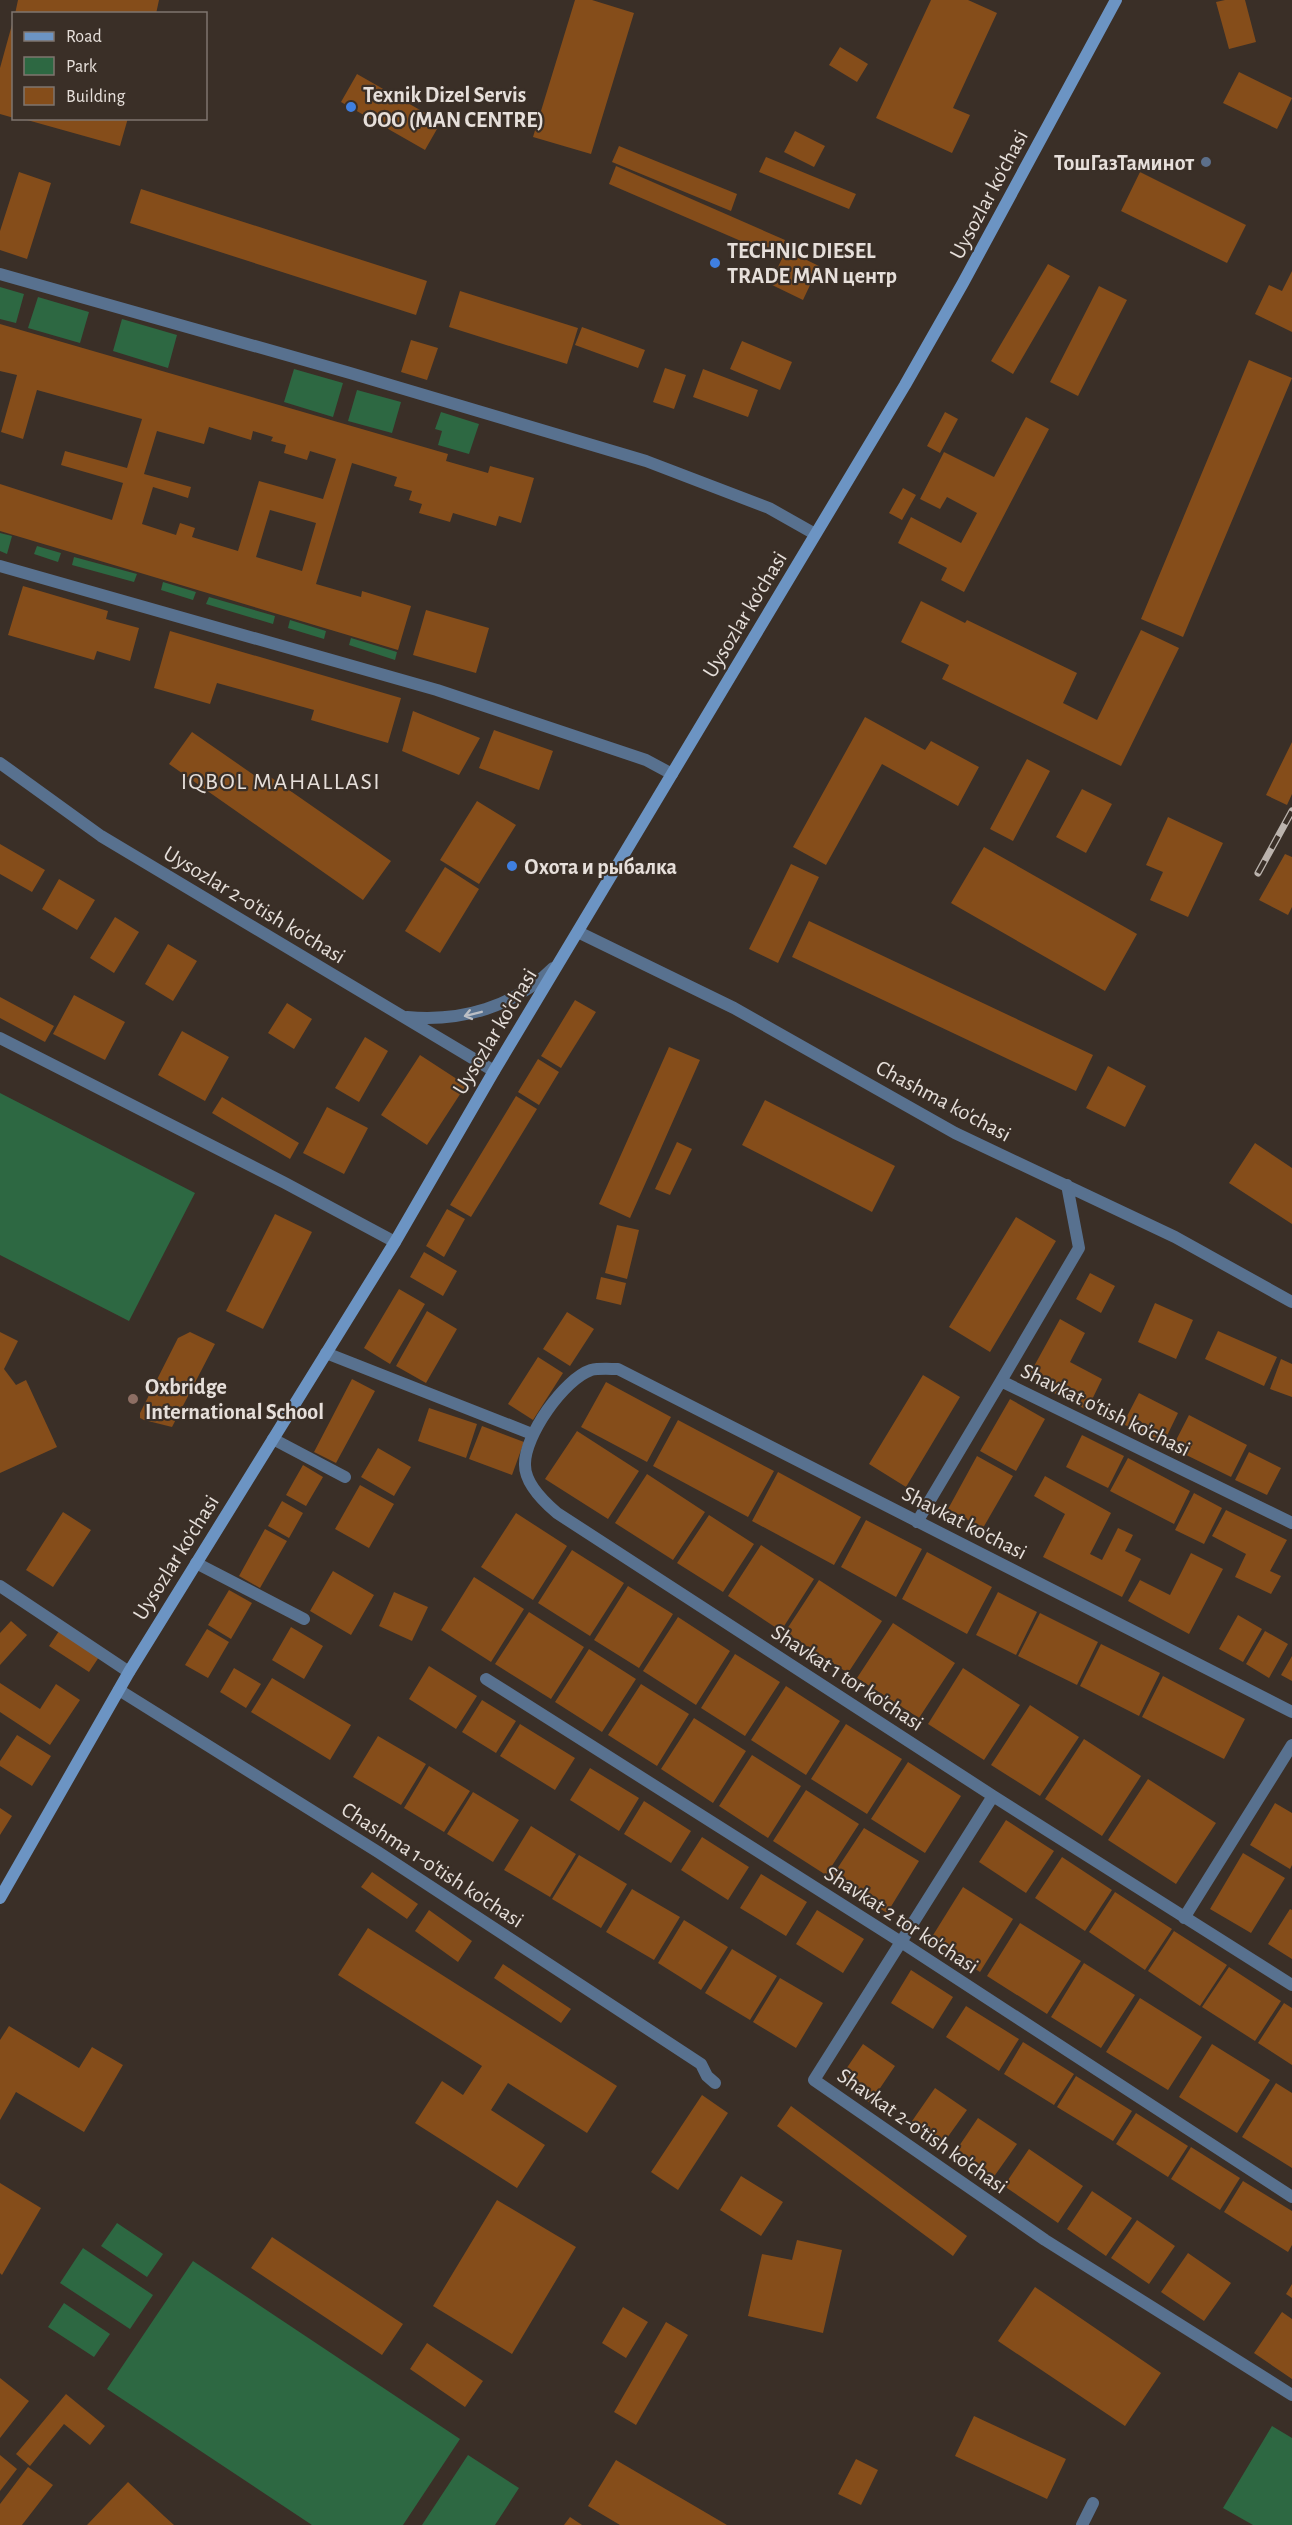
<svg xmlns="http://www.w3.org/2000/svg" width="1292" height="2525" font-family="'Alegreya Sans',sans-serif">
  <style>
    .green { fill: #2d6842 }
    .building { fill: #854d1a; fill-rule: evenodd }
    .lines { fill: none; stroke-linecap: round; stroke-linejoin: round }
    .minor { stroke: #58718f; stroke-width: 12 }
    .tertiary { stroke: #58718f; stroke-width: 12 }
    .secondary { stroke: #6c94c3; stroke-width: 12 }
    .rail-casing { stroke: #bbb3ad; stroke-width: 7 }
    .rail { stroke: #3a2f27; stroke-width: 4.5; stroke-dasharray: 14; stroke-linecap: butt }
    .oneway { stroke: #bbbec4 }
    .shop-dot { fill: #3f7fe0; stroke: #3a2f27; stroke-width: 2 }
    .service-dot { fill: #5c6f8a; stroke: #3a2f27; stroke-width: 2 }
    .education-dot { fill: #8d6e63; stroke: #3a2f27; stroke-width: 2 }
    .labels { text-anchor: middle; stroke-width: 4.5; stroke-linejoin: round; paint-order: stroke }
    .poi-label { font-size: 22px; font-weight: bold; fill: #e6dfda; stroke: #3a2f27; text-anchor: start }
    .street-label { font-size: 22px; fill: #e6dfda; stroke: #3a2f27 }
    .neighbourhood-label { font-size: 24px; letter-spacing: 1.5px; fill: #e6dfda; stroke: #3a2f27 }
  </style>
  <rect width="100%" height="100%" fill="#3a2f27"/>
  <path class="green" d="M0,287L24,294L16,323L0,319Z
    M38,297L89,312L80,343L28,328Z
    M122,319L177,335L168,368L113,351Z
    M294,369L343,383L333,417L284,402Z
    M357,390L401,402L392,433L348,421Z
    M441,412L479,424L469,454L438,445L442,431L435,429Z
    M0,533L12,536L7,554L0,551Z
    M37,546L61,553L58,562L34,554Z
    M74,557L137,574L134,582L72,565Z
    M163,582L196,592L193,600L161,590Z
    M209,597L275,616L273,624L206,604Z
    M290,620L326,631L324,639L288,628Z
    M351,638L397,652L395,660L349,645Z
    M0,1093L195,1193L129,1321L0,1255Z
    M117,2223L163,2254L147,2277L101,2246Z
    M83,2248L153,2295L130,2329L60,2283Z
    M193,2261L460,2439L403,2525H312L107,2389Z
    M64,2303L110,2334L94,2357L48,2327Z
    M1272,2426L1292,2438V2525H1253L1223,2508Z
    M468,2455L519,2488L495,2525H422Z"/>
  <path class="building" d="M18,0H159L156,14H15Z
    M575,0H592L634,13L591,154L533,137Z
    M931,0H968L997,13L953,108L970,115L952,153L876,118Z
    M1225,0H1245L1256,42L1229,49L1216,2Z
    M13,21H14V118L0,114V68Z
    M840,47L868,64L857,82L829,65Z
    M1239,72L1292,98L1277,129L1223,103Z
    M357,74L441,122L425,150L341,102Z
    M20,118H128L120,146Z
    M795,131L825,146L814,167L784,152Z
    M619,146L737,194L731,211L612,162Z
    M766,157L856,194L849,209L759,172Z
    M616,166L785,240L778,257L609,184Z
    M19,172L51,183L27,259L0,250V231Z
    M1140,172L1246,225L1227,263L1121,211Z
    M141,189L427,281L416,315L130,223Z
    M786,250L819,266L803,300L770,284Z
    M1048,264L1070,276L1013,374L991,361Z
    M1292,271V332L1255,314L1269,285L1282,291Z
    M1099,286L1127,300L1078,396L1050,382Z
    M460,291L578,328L567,364L449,327Z
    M0,324L448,454L446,461L488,473L490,466L534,478L521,523L499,516L496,526L453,513L450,522L419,513L422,504L409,500L412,491L394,486L397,477L352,463L316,584L361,597L362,591L411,606L398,650L0,531V484L112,520L123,483L61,465L65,451L127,468L142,419L37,390L23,439L1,432L17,375L0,371ZM209,427L251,440L253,431L273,437L271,441L286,445L284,453L307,460L310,451L336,459L323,499L259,481L238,551L192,537L195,528L180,523L176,535L142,524L153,487L188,498L191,487L144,474L157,431L204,444ZM270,510L316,523L302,571L256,557Z
    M582,327L645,350L638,368L575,345Z
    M411,340L438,348L427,380L401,372Z
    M742,341L792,362L780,390L730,369Z
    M1249,360L1292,378L1183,637L1141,619Z
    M665,368L686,375L674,409L653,402Z
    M703,369L758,390L748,417L693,397Z
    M945,412L958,419L940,453L927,446Z
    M1026,417L1049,429L964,592L941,580L947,568L898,543L911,517L961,543L977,513L947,497L940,509L920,499L944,452L994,477Z
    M903,488L916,495L902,520L889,513Z
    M23,586L108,611L106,619L139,628L130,661L97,651L94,660L8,635Z
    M921,601L965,623L967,620L1077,673L1063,703L1097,720L1141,630L1179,648L1121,766L942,679L949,665L901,642Z
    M426,610L489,628L476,673L413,655Z
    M170,631L401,698L388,743L311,720L314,710L217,683L210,704L154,688Z
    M413,711L480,738L459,775L402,751Z
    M865,717L925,750L931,741L979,767L958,806L882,764L826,865L793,847Z
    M494,730L553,751L539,790L479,768Z
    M192,732L264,782L269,776L391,861L363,900L169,764Z
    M1292,742V794L1287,805L1266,795Z
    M1027,759L1050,771L1013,841L990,829Z
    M1082,789L1112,804L1086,853L1056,837Z
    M477,801L516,825L479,884L440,860Z
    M1168,817L1223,843L1188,917L1150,900L1163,872L1146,865Z
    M0,844L45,870L32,892L0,874Z
    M984,847L1137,934L1105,991L951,903Z
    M1285,854L1292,857V907L1288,915L1259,900Z
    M791,864L819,877L778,963L749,949Z
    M445,867L479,889L440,953L405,931Z
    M59,879L95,900L77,930L42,909Z
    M115,917L139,932L114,973L90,958Z
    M809,921L1093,1055L1076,1091L792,957Z
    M168,944L197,961L173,1001L145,984Z
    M74,995L125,1022L105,1060L53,1034Z
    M0,997L54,1026L45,1042L0,1018Z
    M575,1000L596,1012L561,1068L541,1056Z
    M287,1003L312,1019L294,1049L268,1033Z
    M182,1031L229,1057L205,1101L158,1075Z
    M365,1037L388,1051L359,1102L335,1088Z
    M669,1047L700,1060L630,1218L599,1204Z
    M420,1055L466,1085L427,1145L381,1115Z
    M538,1059L559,1072L539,1105L518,1092Z
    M1108,1066L1146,1086L1125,1127L1086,1108Z
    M516,1096L537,1109L471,1217L450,1205Z
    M222,1097L299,1143L290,1159L212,1113Z
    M765,1100L895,1166L872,1212L742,1145Z
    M327,1107L368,1128L344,1174L303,1153Z
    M677,1142L692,1149L670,1195L655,1189Z
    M1255,1143L1292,1168V1224L1229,1183Z
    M447,1209L465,1219L444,1257L426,1246Z
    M275,1214L312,1232L263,1329L226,1311Z
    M1016,1217L1056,1241L990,1352L949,1327Z
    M617,1225L639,1230L627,1279L605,1273Z
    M424,1252L457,1271L443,1296L410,1277Z
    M1090,1273L1115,1286L1101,1313L1076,1299Z
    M601,1277L626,1283L621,1305L596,1299Z
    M399,1289L425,1304L390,1364L364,1348Z
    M1155,1303L1193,1320L1176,1359L1138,1342Z
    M427,1311L457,1329L426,1383L396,1366Z
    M567,1312L594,1329L570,1366L543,1349Z
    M1060,1319L1085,1333L1070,1362L1102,1379L1087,1410L1027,1379Z
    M1218,1331L1277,1357L1264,1386L1205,1359Z
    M0,1332L18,1341L4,1369L16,1385L26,1380L57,1447L0,1473Z
    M190,1332L215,1344L172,1427L144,1420L140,1418V1413L178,1338Z
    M538,1357L563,1373L533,1420L508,1404Z
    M1281,1359L1292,1364V1397L1270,1389Z
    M923,1375L960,1397L906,1487L869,1464Z
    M352,1379L375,1391L336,1463L314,1452Z
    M606,1382L671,1417L647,1462L581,1427Z
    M1139,1393L1178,1413L1163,1444L1123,1424Z
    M1010,1399L1045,1419L1016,1471L980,1451Z
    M429,1408L477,1424L466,1458L418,1441Z
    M1189,1415L1247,1445L1231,1477L1172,1448Z
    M678,1420L774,1471L748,1517L653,1466Z
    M482,1426L524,1442L512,1475L469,1459Z
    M577,1431L639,1471L608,1519L545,1479Z
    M1082,1435L1124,1456L1108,1488L1066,1467Z
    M378,1448L411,1467L394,1496L361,1477Z
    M1249,1452L1281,1468L1267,1495L1235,1480Z
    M977,1456L1013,1476L983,1528L948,1509Z
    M1128,1458L1190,1491L1174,1524L1110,1491Z
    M303,1465L323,1477L306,1506L286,1495Z
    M778,1472L861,1517L834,1565L752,1521Z
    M647,1474L705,1512L673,1560L615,1523Z
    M1045,1476L1111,1513L1090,1554L1102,1560L1118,1528L1133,1535L1125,1551L1141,1559L1122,1597L1043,1557L1065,1514L1034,1496Z
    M360,1485L394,1504L369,1548L335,1529Z
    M1194,1493L1222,1508L1204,1544L1175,1530Z
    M282,1501L303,1513L289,1538L268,1526Z
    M1226,1510L1287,1540L1270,1571L1281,1576L1271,1594L1235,1577L1246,1554L1212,1536Z
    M63,1512L91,1530L53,1587L26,1570Z
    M516,1513L567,1546L533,1600L481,1567Z
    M709,1515L754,1544L723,1592L677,1563Z
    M866,1520L922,1549L896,1597L841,1567Z
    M265,1529L287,1541L260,1588L239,1576Z
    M761,1545L814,1579L781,1631L728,1596Z
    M572,1550L624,1583L590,1636L538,1603Z
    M927,1552L992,1587L967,1634L902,1599Z
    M1191,1553L1223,1569L1189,1634L1128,1601L1140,1580L1170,1595Z
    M333,1571L374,1595L351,1635L310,1611Z
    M474,1577L524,1609L491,1662L441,1630Z
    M819,1580L882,1621L848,1673L785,1632Z
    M628,1586L673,1614L639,1668L594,1640Z
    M229,1590L252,1603L231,1639L208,1625Z
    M394,1592L428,1607L412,1641L379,1626Z
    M998,1592L1037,1612L1016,1655L976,1635Z
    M529,1612L584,1647L551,1699L495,1664Z
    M1040,1613L1098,1642L1077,1685L1018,1656Z
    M1238,1615L1262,1629L1243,1662L1219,1649Z
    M678,1617L730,1651L696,1705L643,1671Z
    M11,1621L27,1635L0,1665V1633Z
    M893,1623L955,1663L919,1718L857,1678Z
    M291,1627L323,1646L304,1679L272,1660Z
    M207,1629L229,1642L208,1678L185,1665Z
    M59,1631L99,1657L89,1672L49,1646Z
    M1265,1631L1288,1644L1269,1678L1246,1664Z
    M1101,1644L1160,1673L1139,1716L1080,1686Z
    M589,1649L636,1679L602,1732L555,1702Z
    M735,1654L780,1682L745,1736L701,1708Z
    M1292,1656V1681L1281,1675Z
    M429,1666L477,1696L456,1729L409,1699Z
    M234,1668L261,1684L246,1708L220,1692Z
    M963,1668L1020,1705L984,1760L928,1724Z
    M1163,1676L1245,1719L1224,1759L1142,1717Z
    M272,1678L351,1725L330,1760L251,1712Z
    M0,1683L40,1709L56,1684L80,1700L50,1745L0,1712Z
    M641,1684L689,1714L657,1766L608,1735Z
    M786,1686L840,1721L806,1775L751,1740Z
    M482,1700L516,1721L496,1753L462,1732Z
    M1030,1705L1079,1737L1040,1796L991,1765Z
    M694,1718L746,1751L713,1803L661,1769Z
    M520,1724L575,1758L555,1790L500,1756Z
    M846,1724L902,1759L867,1814L811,1779Z
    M17,1735L51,1756L32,1786L0,1766V1761Z
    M378,1736L426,1764L401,1805L353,1777Z
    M1084,1739L1141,1776L1102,1836L1045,1799Z
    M752,1755L801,1786L768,1838L719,1806Z
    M908,1762L961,1796L925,1853L871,1819Z
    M429,1766L470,1791L444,1832L404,1808Z
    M590,1768L639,1798L619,1831L570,1800Z
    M1148,1779L1216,1823L1176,1884L1108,1840Z
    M806,1790L859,1824L826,1875L773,1841Z
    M473,1792L519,1820L493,1862L447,1834Z
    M644,1801L691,1831L671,1863L624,1834Z
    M1275,1803L1292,1813V1865L1290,1869L1250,1845Z
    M0,1808L12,1816L0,1835Z
    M1006,1820L1054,1851L1026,1893L979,1862Z
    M531,1826L576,1854L550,1897L504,1870Z
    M864,1828L919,1861L887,1913L831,1878Z
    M702,1837L749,1867L728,1900L681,1870Z
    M1243,1853L1285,1878L1251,1933L1210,1909Z
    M579,1855L627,1884L601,1928L552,1899Z
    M1062,1857L1112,1890L1085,1931L1035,1898Z
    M372,1872L418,1904L407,1919L361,1887Z
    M761,1874L807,1902L786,1936L740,1908Z
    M963,1887L1013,1919L980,1972L930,1940Z
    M632,1889L680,1917L654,1960L606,1932Z
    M1115,1892L1172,1929L1145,1970L1089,1932Z
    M1290,1909L1292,1910V1959L1268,1944Z
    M429,1910L472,1941L458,1962L415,1931Z
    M817,1910L864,1939L843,1973L796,1944Z
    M684,1920L728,1947L701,1990L658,1963Z
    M1020,1923L1081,1961L1047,2014L987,1976Z
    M368,1928L617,2086L587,2133L508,2083L491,2110L545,2145L517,2188L415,2123L442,2081L463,2095L482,2066L338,1975Z
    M1174,1931L1227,1965L1200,2006L1148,1971Z
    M732,1949L777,1976L750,2020L705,1993Z
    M1084,1963L1135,1995L1101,2048L1051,2017Z
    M503,1964L571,2009L561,2023L494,1978Z
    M1229,1967L1281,2001L1255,2041L1202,2007Z
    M911,1970L953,1997L933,2029L891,2003Z
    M780,1978L823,2003L796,2048L753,2022Z
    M1140,1998L1202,2037L1168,2090L1106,2052Z
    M1284,2003L1292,2008V2065L1258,2043Z
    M966,2006L1019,2039L999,2071L946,2037Z
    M9,2026L79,2068L92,2047L123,2065L84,2132L16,2092L0,2120V2040Z
    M1023,2042L1074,2074L1054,2105L1004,2074Z
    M863,2044L895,2066L870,2103L838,2081Z
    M1212,2044L1270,2080L1237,2133L1179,2097Z
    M1076,2076L1132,2111L1113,2141L1057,2107Z
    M1276,2083L1292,2093V2168L1242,2137Z
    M935,2088L967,2110L942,2145L910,2124Z
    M702,2095L728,2113L678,2190L651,2172Z
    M791,2106L967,2236L953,2256L777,2126Z
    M1136,2113L1188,2146L1168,2177L1116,2144Z
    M978,2118L1017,2144L993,2178L955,2152Z
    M1191,2147L1240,2178L1220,2210L1171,2179Z
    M1029,2149L1083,2186L1058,2223L1004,2186Z
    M741,2176L783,2202L761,2236L720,2210Z
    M1243,2181L1292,2211V2245L1288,2252L1224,2212Z
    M0,2183L41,2208L2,2275L0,2273Z
    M1092,2191L1132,2218L1106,2256L1067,2229Z
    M497,2200L576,2247L512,2354L433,2306Z
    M1137,2220L1175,2246L1149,2284L1111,2258Z
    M272,2237L403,2324L382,2355L251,2268Z
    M797,2240L842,2250L823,2333L748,2316L762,2254L792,2260Z
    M1188,2253L1231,2283L1204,2321L1161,2292Z
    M1292,2284V2298L1286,2294Z
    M1035,2287L1161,2373L1125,2426L998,2341Z
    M623,2307L648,2322L626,2358L602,2343Z
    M1282,2312L1292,2319V2379L1254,2353Z
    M666,2322L688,2335L636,2425L614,2412Z
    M427,2343L483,2381L465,2407L410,2369Z
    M0,2378L29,2401L0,2438Z
    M66,2394L105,2426L90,2445L64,2424L30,2466L16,2454Z
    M974,2416L1066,2459L1047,2499L955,2456Z
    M0,2455L17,2469L0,2491Z
    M856,2459L878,2470L861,2505L838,2494Z
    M616,2460L727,2525H620L588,2506Z
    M28,2467L53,2485L22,2525H0V2504Z
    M128,2482L164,2516L174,2525H87Z
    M570,2517L582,2525H564Z"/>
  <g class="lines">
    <path class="minor" d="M0,274L350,373L646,461L769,508L815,534
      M0,566L437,690L646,760L672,774
      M578,932L734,1008L955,1133L1175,1237L1292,1302
      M0,1038L285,1183L395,1242
      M1067,1185L1079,1248L1001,1381L1292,1523
      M326,1353L532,1434
      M273,1439L345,1477
      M917,1522L1001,1381
      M196,1563L304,1619
      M0,1586L129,1672
      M486,1679L901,1942L1292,2197
      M119,1690L378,1852L701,2064L707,2076L715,2083
      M1292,1712L618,1369C610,1369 599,1368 591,1370C564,1379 524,1436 525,1465C525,1484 544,1502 557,1513L993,1796L1292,1985
      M993,1796L814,2080L1045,2240L1292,2395
      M1184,1918L1292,1745
      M1082,2525L1093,2503"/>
    <path class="tertiary" d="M0,763L101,836L494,1071
      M407,1017C462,1022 514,1007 553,968"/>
    <path class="secondary" d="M0,1898L129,1672L395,1242L494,1071L905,385L963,283L1116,0"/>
    <defs>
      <path id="rail" d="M1258,873L1292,811"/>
    </defs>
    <use href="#rail" class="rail-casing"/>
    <use href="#rail" class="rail"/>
  </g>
  <defs><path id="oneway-shaft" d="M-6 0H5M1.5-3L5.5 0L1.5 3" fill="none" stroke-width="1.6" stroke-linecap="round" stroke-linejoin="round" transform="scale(1.5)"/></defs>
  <use class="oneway" href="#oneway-shaft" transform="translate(473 1014) rotate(166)"/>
  <g class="shop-dot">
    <circle cx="351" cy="107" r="6"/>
    <circle cx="715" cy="263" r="6"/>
    <circle cx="512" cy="866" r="6"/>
  </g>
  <circle class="service-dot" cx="1206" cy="162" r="6"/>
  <circle class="education-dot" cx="133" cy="1399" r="6"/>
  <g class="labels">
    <g class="poi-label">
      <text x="363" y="102">Texnik Dizel Servis<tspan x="363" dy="25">OOO (MAN CENTRE)</tspan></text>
      <text x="1194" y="170" text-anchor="end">ТошГазТаминот</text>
      <text x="727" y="258">TECHNIC DIESEL<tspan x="727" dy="25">TRADE MAN центр</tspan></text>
      <text x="524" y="874">Охота и рыбалка</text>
      <text x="145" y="1394">Oxbridge<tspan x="145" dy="25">International School</tspan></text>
    </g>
    <g class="street-label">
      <text transform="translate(988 194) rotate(-62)" y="8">Uysozlar ko'chasi</text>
      <text transform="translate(744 614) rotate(-59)" y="8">Uysozlar ko'chasi</text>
      <text transform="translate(255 904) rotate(31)" y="8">Uysozlar 2-o'tish ko'chasi</text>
      <text transform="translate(494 1031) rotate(-59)" y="8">Uysozlar ko'chasi</text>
      <text transform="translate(944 1100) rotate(28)" y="8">Chashma ko'chasi</text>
      <text transform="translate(1106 1409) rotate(26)" y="8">Shavkat o'tish ko'chasi</text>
      <text transform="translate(965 1522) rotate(27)" y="8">Shavkat ko'chasi</text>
      <text transform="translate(175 1557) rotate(-58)" y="8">Uysozlar ko'chasi</text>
      <text transform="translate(848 1677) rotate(33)" y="8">Shavkat 1 tor ko'chasi</text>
      <text transform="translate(433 1864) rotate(33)" y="8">Chashma 1-o'tish ko'chasi</text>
      <text transform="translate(902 1919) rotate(33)" y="8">Shavkat 2 tor ko'chasi</text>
      <text transform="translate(923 2130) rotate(35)" y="8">Shavkat 2-o'tish ko'chasi</text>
    </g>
    <g class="neighbourhood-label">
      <text x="281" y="789">IQBOL MAHALLASI</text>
    </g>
  </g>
  <rect x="12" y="12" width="195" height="108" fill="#3a2f27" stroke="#7f756f" stroke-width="1.5"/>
  <rect x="24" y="32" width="30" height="9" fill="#6c94c3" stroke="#7f756f" stroke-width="1.5"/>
  <text x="66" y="42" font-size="18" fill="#e6dfda">Road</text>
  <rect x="24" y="57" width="30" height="18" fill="#2d6842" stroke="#7f756f" stroke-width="1.5"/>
  <text x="66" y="72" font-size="18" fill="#e6dfda">Park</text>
  <rect x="24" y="87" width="30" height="18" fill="#854d1a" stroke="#7f756f" stroke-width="1.5"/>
  <text x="66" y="102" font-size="18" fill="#e6dfda">Building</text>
</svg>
